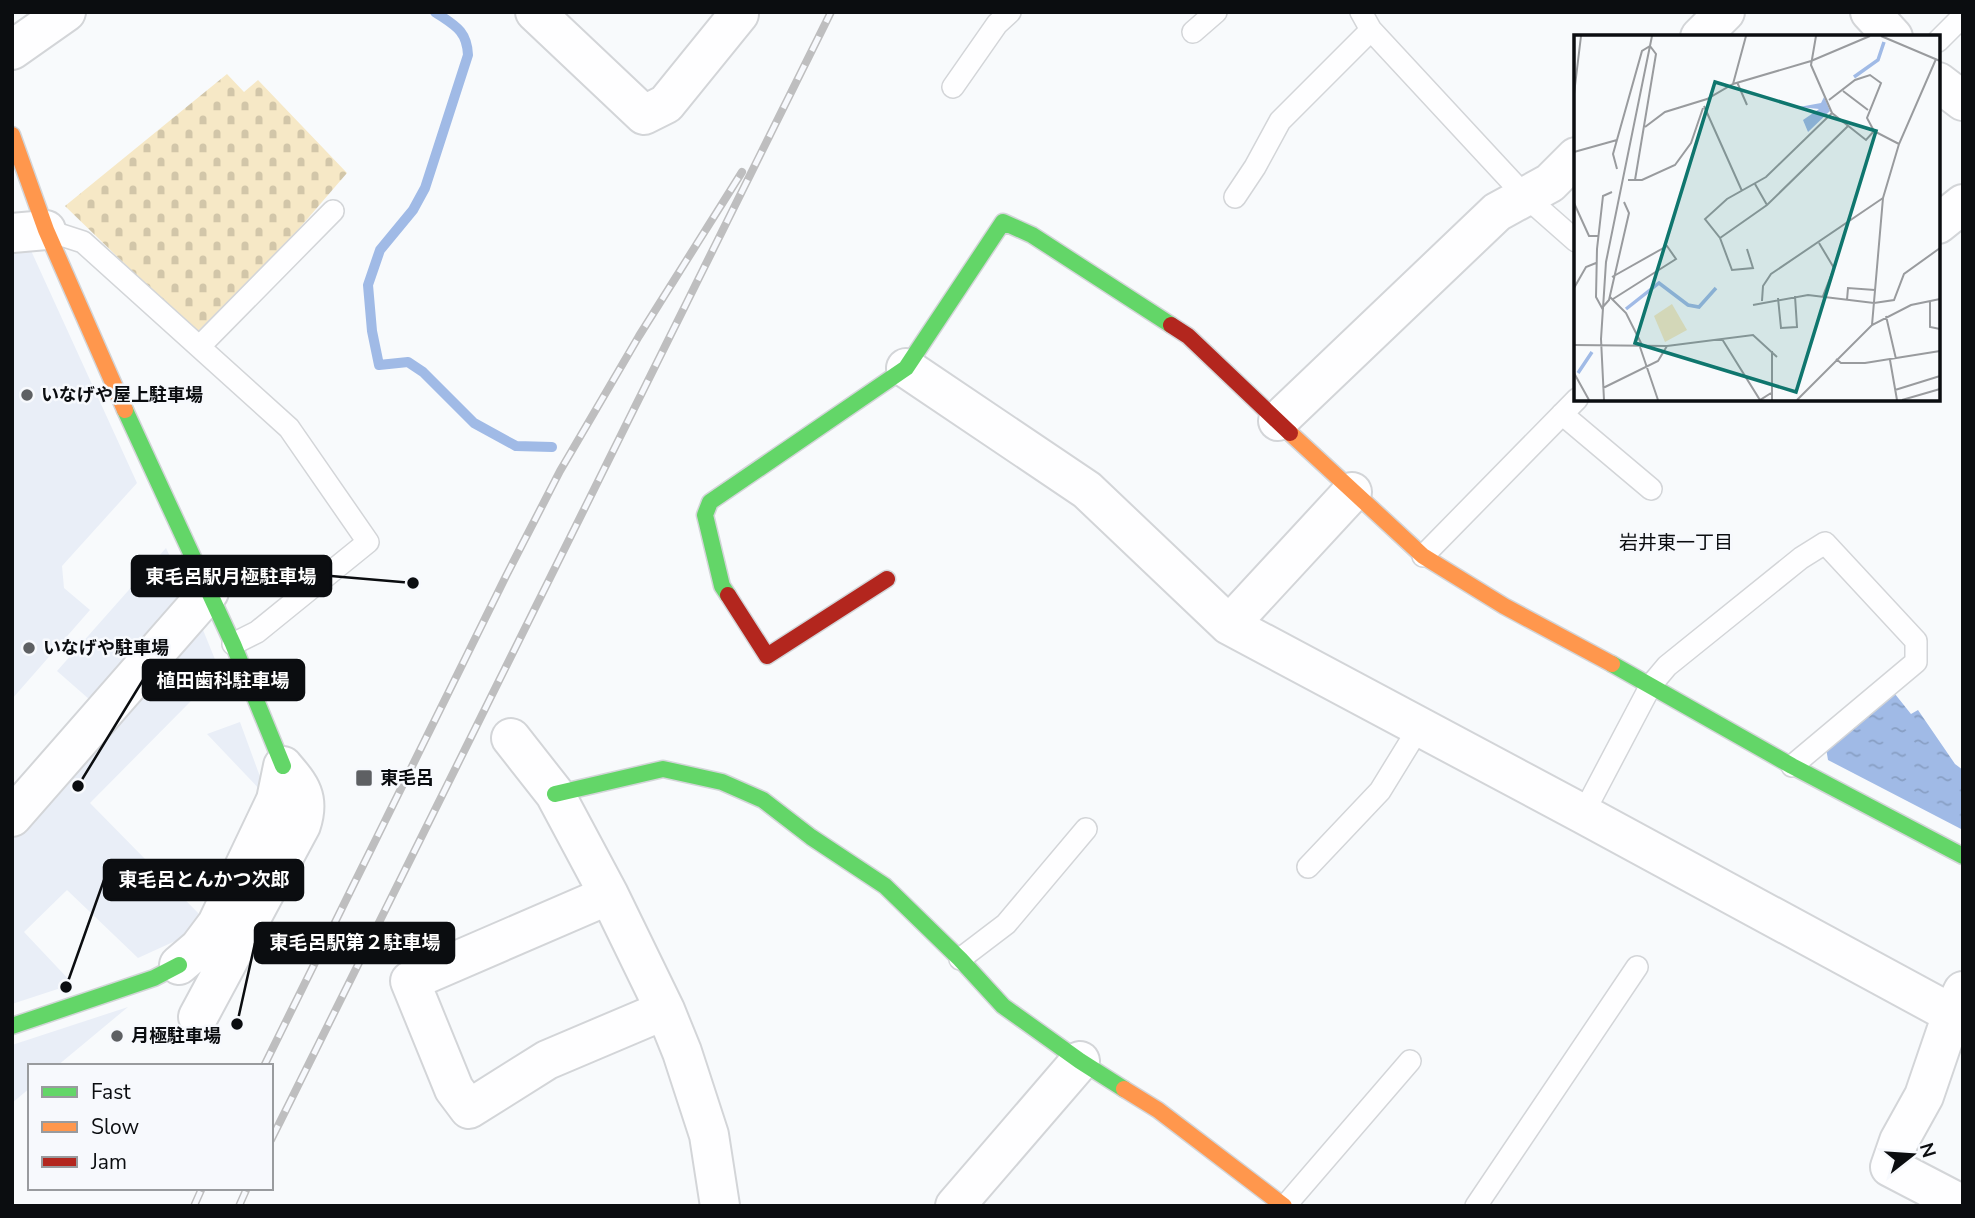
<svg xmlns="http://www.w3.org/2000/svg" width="1975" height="1218" font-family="'Nunito Sans','Noto Sans JP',sans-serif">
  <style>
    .built { fill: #e9eef7 }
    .cemetery { fill: url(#cemetery-stones) }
    .water { fill: url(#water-ripples) }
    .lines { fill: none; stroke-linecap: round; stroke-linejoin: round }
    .stream { stroke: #a0bae6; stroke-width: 10 }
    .lane-casing { stroke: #d3d5d8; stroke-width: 24 }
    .street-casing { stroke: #d3d5d8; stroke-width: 42 }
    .fast-casing { stroke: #d3d5d8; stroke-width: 19 }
    .slow-casing { stroke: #d3d5d8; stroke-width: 19 }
    .jam-casing { stroke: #d3d5d8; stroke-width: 19 }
    .lane { stroke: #fefeff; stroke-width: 21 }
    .street { stroke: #fefeff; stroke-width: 38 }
    .fast { stroke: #63d668; stroke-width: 16 }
    .slow { stroke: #ff974d; stroke-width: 16 }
    .jam { stroke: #b3261e; stroke-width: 16 }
    .rail-casing { stroke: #bebebf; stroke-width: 8 }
    .rail { stroke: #f7f9fd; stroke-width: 5; stroke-dasharray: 16; stroke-linecap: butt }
    .poi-dot { fill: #5e6063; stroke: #f7f9fd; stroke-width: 2.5 }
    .labels { text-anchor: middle; stroke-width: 5; stroke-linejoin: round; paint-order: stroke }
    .poi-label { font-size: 18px; font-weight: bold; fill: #0b0d10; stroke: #f7f9fd; text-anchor: start }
    .neighbourhood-label { font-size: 19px; fill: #0b0d10; stroke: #f7f9fd }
    .inset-river { fill: none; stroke: #a0bae6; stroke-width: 3.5 }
    .inset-road { fill: none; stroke: #999b9e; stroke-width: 2 }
    .view { fill: #0f766e; fill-opacity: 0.15; stroke: #0f766e; stroke-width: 3.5 }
    .inset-edge { fill: none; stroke: #0b0d10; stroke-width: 3.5 }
    .leader { fill: none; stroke: #0b0d10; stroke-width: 2.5 }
    .callout-dot { fill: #0b0d10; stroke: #f7f9fd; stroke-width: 2.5 }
    .callout { fill: #0b0d10; stroke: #0b0d10; stroke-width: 2.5 }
    .callout-label { font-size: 19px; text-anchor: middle; font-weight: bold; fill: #fff }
  </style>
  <defs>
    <pattern id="cemetery-stones" width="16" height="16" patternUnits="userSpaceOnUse" patternTransform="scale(1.75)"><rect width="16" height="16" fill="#f6e8c6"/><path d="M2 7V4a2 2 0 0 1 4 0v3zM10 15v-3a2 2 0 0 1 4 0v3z" fill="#d2c6a9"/></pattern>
    <pattern id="water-ripples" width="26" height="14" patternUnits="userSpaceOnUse" patternTransform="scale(1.75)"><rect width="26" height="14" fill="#a0bae6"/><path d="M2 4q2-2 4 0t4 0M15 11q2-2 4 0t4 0" fill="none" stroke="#889fc4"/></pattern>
  </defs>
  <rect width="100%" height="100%" fill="#f8fafc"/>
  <path class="built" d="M28,244L137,483L62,566L64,588L90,610L12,699V253Z
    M166,548L187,593L98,707L57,671Z
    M201,625L225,684L191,701L90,803L202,917L195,932L138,958L67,890L24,932L73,984L12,1004V829Z
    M240,722L266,793L265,795L207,734Z
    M128,1007L57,1066H30V1088L12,1103V1045Z"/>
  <path class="cemetery" d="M227,74L244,92L258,80L347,173L278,253L196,333L65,206Z"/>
  <path class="water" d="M1895,694L1911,714L1918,710L1955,764L1963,770V830L1828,760L1826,748Z"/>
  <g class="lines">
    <path class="stream" d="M435,12C454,25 467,30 468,55L425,188L413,210L380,250L368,285L372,331L379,365L408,362L423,372L474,423L516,446L552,447"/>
    <defs>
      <path id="lane" d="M1361,12L1371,30L1526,197L1576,241
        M1193,32L1216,12
        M1938,41L1963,16
        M953,87L997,24L1010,12
        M1235,197L1255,167L1280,121L1371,30
        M46,230L83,242L289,428L368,542L257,632L233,644
        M200,346L333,211
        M1562,414L1651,489
        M1423,556L1577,399
        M1583,814L1651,685L1667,666L1801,558L1825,543L1916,641V662L1792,766
        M1308,867L1380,791L1420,726
        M960,959L1006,924L1086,829
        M1285,1206L1410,1061
        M1476,1206L1637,967"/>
      <path id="street" d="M535,12L644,115L666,104L739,14L736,12
        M1870,12L1893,37
        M1700,37L1725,12
        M12,50L66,12
        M1938,82L1963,101
        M1938,224L1963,204
        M12,233L46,230
        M906,368L1087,490L1229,625L1583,814L1952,1014
        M1278,421L1497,212L1550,183L1576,157
        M1229,625L1352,492
        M511,738L555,794L609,895L665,1010L682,1052L709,1135L720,1206
        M12,817L209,592
        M609,895L410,981L454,1089L469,1109L547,1060L665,1010
        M179,965L199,948L217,924L276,800L283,766
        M1963,991L1952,1014L1924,1096L1899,1141L1890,1167L1963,1205
        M198,1017L301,825C310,798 301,787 283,766
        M955,1206L1080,1061"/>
      <path id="fast" d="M125,410L233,644L283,766
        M728,595L722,586L705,515L710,502L906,368L1003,222L1032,235L1171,325
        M1612,664L1792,766L1963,856
        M555,794L663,769L722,782L763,800L811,837L885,886L960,959L1003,1006L1080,1061L1124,1089
        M12,1026L154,978L179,965"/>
      <path id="slow" d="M12,135L46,230L125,410
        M1290,433L1423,556L1504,606L1612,664
        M1124,1089L1158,1110L1284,1206"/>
      <path id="jam" d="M1171,325L1188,336L1290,433
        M728,595L767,656L887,579"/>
    </defs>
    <use href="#lane" class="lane-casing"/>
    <use href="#street" class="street-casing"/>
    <use href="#fast" class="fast-casing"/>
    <use href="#slow" class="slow-casing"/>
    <use href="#jam" class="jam-casing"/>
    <use href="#lane" class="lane"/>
    <use href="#street" class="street"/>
    <use href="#fast" class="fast"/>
    <use href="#slow" class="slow"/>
    <use href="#jam" class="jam"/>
    <defs>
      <path id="rail" d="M264,1066L506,576L560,471L639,336L742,172
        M271,1140L831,12
        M194,1206L202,1188
        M239,1206L247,1188"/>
    </defs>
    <use href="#rail" class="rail-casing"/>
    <use href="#rail" class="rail"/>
  </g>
  <g class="poi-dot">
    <circle cx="27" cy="395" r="7"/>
    <circle cx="29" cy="648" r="7"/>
    <rect x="355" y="769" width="18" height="18" rx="3.5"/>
    <circle cx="117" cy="1036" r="7"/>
  </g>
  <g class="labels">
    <g class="poi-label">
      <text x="41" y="401">いなげや屋上駐車場</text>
      <text x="43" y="654">いなげや駐車場</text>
      <text x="380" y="784">東毛呂</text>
      <text x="131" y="1042">月極駐車場</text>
    </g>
    <g class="neighbourhood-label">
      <text x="1676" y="549">岩井東一丁目</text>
    </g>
  </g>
  <g transform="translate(1574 35)">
    <rect width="366" height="366" fill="#f8fafc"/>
    <path d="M98,269L113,295L91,307L80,281Z" fill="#f6e8c6"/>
    <path d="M250,62L256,76L234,97L229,85L245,74L225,72L247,68Z" fill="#a0bae6"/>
    <path class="inset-river" d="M280,42L304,25L310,7M52,274L85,248L114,270L125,272L142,253M4,338L18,317"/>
    <path class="inset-road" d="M242,1L237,30L258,78L292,105L300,96L325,109M307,1L366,26M163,47L173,70M159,49L172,1M269,56L294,75M0,59L7,1M255,65L281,45L296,40L307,48L293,83L300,96M130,71L168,156M71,92L91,77L133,64L159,49L237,26L296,1M0,117L43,105M43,134L39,119L68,16L76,11L82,19L61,145M54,145H68L101,130L117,108L129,73M181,149L193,170M38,157L29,161L23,214L22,262L28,273L35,265L55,178L50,167M0,168L15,201H25M146,203L193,170L274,91M245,208L260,233L249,261M173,214L179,233L158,235L146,203L131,184L153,164L192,142L258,78M38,242L93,211L102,224L39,264M0,253L12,232L22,228M36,262L52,278L69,312M204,263L207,293L223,292L221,261M273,265L274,253L301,255M188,266L189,251L197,239L309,163M356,267V292L366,294M179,270L234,260L300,268L320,265L330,239L366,213M312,281L322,324M298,290L309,163L325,109L362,24M148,304L186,365L197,358M0,310L93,311L179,300L203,322M66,312L84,365M262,324L267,328H291L366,316M316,325L323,365M0,338L15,365M29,353L84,326L93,311M321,355L366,341M30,365L27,304L32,227L78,1M198,365V316M223,365L298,290L337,270L366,264M328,365L366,354"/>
    <path class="view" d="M141,47L302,96L222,357L61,308Z"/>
    <rect width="366" height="366" class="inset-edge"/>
  </g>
  <path class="leader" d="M413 583L331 576M78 786L143 680M66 987L104 880M237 1024L255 943"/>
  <g class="callout-dot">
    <circle cx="413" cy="583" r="7"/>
    <circle cx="78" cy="786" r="7"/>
    <circle cx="66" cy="987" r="7"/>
    <circle cx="237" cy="1024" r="7"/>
  </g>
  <g class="callout">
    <rect x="132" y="556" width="199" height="40" rx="7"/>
    <rect x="143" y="660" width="161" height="40" rx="7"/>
    <rect x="104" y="860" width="199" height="40" rx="7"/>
    <rect x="255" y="923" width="199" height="40" rx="7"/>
  </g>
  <g class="callout-label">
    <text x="231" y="583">東毛呂駅月極駐車場</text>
    <text x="223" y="687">植田歯科駐車場</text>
    <text x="204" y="886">東毛呂とんかつ次郎</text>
    <text x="355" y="949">東毛呂駅第２駐車場</text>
  </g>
  <rect width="1975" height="1218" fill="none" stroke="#0b0d10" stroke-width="28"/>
  <rect x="28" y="1064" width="245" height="126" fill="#f7f9fd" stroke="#999b9e" stroke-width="2"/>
  <rect x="42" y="1087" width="35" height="10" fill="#63d668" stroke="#999b9e" stroke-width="2"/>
  <text x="91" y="1099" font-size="21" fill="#0b0d10">Fast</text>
  <rect x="42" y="1122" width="35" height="10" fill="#ff974d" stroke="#999b9e" stroke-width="2"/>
  <text x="91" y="1134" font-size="21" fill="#0b0d10">Slow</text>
  <rect x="42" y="1157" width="35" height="10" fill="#b3261e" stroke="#999b9e" stroke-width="2"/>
  <text x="91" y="1169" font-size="21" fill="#0b0d10">Jam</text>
  <g transform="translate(1912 1155) rotate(73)" stroke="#f7f9fd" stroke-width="5" paint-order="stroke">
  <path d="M0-5L12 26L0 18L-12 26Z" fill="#0b0d10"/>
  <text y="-10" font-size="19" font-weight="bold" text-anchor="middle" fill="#0b0d10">N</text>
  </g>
</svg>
